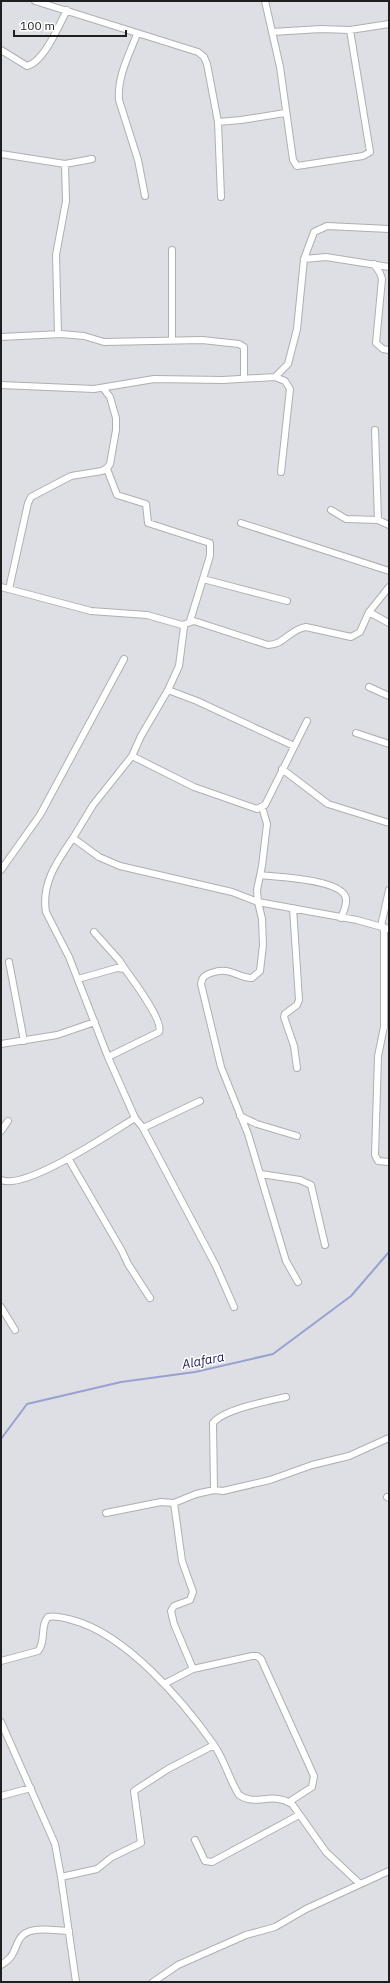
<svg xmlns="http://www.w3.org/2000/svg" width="390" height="1983" font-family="'IBM Plex Sans',sans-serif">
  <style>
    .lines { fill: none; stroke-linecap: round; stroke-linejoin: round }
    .stream { stroke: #98a1d0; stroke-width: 2 }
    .street-casing { stroke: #aeafb3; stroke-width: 8 }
    .street { stroke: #fff; stroke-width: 6 }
    .labels { text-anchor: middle; stroke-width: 3; stroke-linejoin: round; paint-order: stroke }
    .water-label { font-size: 13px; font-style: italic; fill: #20225b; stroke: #fff }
  </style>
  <rect width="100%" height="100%" fill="#dedfe4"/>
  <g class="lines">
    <path class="stream" d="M1,1439L27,1404L121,1382L195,1372L273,1354L351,1296L389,1252"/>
    <defs>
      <path id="street" d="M35,1L198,52L204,57L207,64L218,122L221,197
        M265,1L280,67L293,160L297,166L363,156L370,152L350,30
        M272,32L321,29L350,30L389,24
        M137,34C129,55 117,77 119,100L138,160L145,196
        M1,50L27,66C44,62 59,25 67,10
        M218,122L241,120L285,113
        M1,154L65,164L92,159
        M172,250V340
        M304,259L326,257L389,267
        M374,264L380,273L382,279L376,343L383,349L389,350
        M58,334L56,255L66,201L65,164
        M1,337L61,334L84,336L104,342L202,340L239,344L244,347V378
        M275,377L288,364L297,329L304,259L314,232L327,226L389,229
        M1,385L94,389L154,379L223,380L275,377L285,381L290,389L281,472
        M375,430L378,520L389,525
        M107,469L117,495L146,504L148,523L210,543V556L190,621
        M331,510L346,519L378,520
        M241,523L389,571
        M203,579L287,601
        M1,587L91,611L147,615L182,625L184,627L179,666L168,690L141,736L132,756L93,805L73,838L99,857L120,866L232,892L258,902L357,920L389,929
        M9,589L28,503L31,497L71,476L102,471L108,467L110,464L116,430V418L110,397L103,388
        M369,612L389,623
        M182,625L194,621L268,645C284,645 290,629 306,627L351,637L360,632L369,612L389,587
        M369,687L389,696
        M168,690L197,701L294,746
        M356,733L389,744
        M132,756L194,787L257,809L265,805L307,721
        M282,769L328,804L389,823
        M262,807L267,824L262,866L257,890L258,902L262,919L263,945L260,971L252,978C236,978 232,966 211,973C205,975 202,977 201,984L221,1067L248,1134L286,1261L298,1282
        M73,838C58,860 41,883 46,912L69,957L108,1057L135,1118L143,1128L216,1266L234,1307
        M1,870L40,815L124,659
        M260,875C277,877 344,879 346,899C347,905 343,913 341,918
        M293,908L299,1000L297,1005L285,1014L284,1017L294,1046L297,1068
        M381,926L389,890
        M384,927V1027L378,1056L375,1155L378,1161L389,1162
        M94,932L119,960L125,969
        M9,962L24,1041
        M78,979L117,968L125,969C132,979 164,1021 159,1032L108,1057
        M1,1044L57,1035L95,1022
        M240,1116L257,1124L297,1136
        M143,1128L200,1101
        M1,1131L8,1121
        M68,1158L122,1251L128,1264L150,1298
        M261,1174L300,1180L311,1185L325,1245
        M1,1180C25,1191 112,1132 135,1118
        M1,1307L15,1330
        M214,1490L213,1423C224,1409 268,1401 286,1397
        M387,1497L389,1498
        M106,1513L161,1502L174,1503L196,1494L214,1490L223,1491L270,1480L312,1465L349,1456L389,1438
        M1,1661L38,1651C46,1642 40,1625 48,1617C56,1615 64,1618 72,1620C126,1634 183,1701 214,1745C225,1761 229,1779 239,1795C257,1807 270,1791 292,1804L326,1852L360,1884
        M193,1669L252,1656H257L261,1659L314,1776L312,1787L289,1802
        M164,1684L193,1669L174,1624L171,1611L174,1606L190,1600L193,1592L182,1561L174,1503
        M1,1722L55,1844L61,1877L76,1982
        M1,1796L31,1788
        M195,1840L205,1861L212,1862L299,1815
        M61,1877L97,1869L112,1857L141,1843L134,1791L168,1769L214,1745
        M1,1965C14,1957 13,1952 19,1940C27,1924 54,1931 69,1931
        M153,1982L178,1965L246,1935L275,1927L306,1909L389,1871"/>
    </defs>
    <use href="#street" class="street-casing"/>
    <use href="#street" class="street"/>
  </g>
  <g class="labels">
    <g class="water-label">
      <text transform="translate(203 1360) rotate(-11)" y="5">Alafara</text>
    </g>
  </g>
  <rect width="390" height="1983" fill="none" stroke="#1f1f21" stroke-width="4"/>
  <path d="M14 30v6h112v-6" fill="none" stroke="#1f1f21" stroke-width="2"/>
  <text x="20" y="30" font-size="12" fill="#1f1f21" stroke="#ffffff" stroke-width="3" paint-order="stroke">100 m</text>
</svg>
